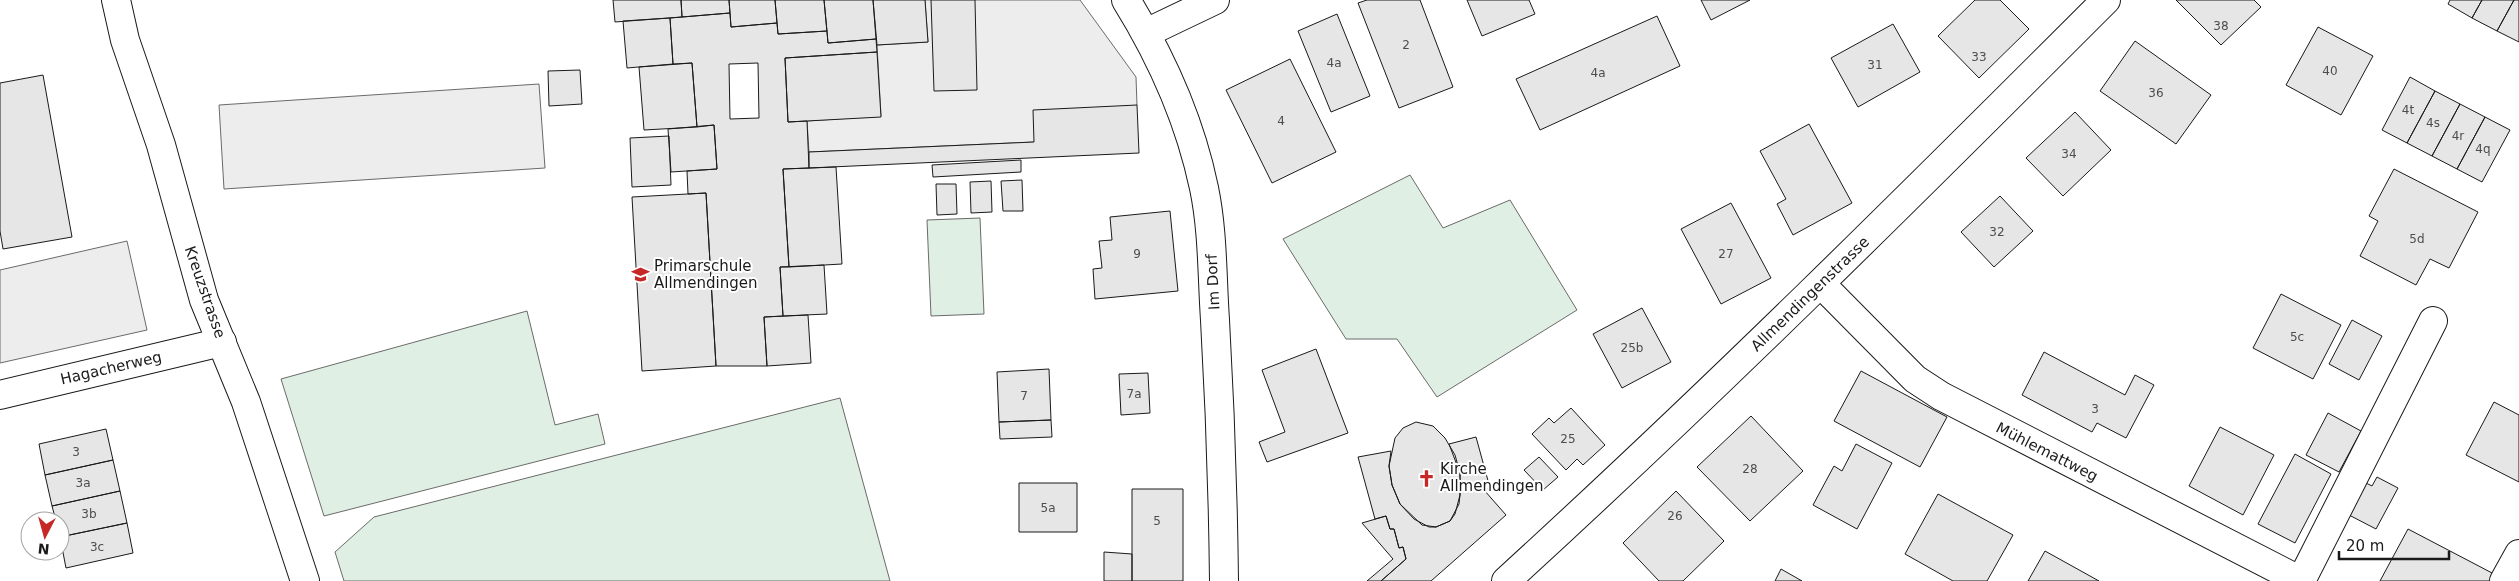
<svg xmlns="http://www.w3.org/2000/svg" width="2519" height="581" font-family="'DejaVu Sans',sans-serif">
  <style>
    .green { fill: #e0efe3; stroke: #6a6a6a }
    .parking { fill: #ededed; stroke: #6a6a6a }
    .building { fill: #e6e6e6; stroke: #1a1a1a; fill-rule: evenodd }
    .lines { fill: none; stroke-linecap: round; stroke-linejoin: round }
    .street-casing { stroke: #1a1a1a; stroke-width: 30 }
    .secondary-casing { stroke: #1a1a1a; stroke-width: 30 }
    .street { stroke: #fff; stroke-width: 28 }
    .secondary { stroke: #fff; stroke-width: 28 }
    .labels { text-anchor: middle; stroke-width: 4; stroke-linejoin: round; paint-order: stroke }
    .number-label { font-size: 12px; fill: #4d4d4d }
    .poi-label { font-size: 15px; fill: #1a1a1a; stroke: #fff; text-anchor: start }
    .street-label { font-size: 15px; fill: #1a1a1a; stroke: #fff }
  </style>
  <rect width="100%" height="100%" fill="#fff"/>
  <path class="green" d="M1410,175L1443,228L1510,200L1577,310L1437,397L1397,339H1346L1283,239Z
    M980,218L984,314L931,316L927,220Z
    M527,311L555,425L598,414L605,444L324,516L281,379Z
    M840,398L890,581H344L335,552L374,517Z"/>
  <path class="parking" d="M925,0H1080L1136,77L1137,105L1034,142L809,152L807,121L881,116L877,45L928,42Z
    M539,84L545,168L224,189L219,105Z
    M127,241L147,330L0,363V270Z"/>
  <path class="building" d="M613,0H681L682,17L615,22Z
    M681,0H729L730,13L682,17Z
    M729,0H775L777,23L731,27Z
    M775,0H824L827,31L778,34Z
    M824,0H873L876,39L828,43Z
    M873,0H925L928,42L877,45Z
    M931,0H975L977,90L934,91Z
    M1367,0H1420L1453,87L1399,108L1358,3Z
    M1467,0H1529L1535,14L1482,36Z
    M1701,0H1750L1711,20Z
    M1975,0H2000L2029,29L1979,78L1938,36Z
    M2176,0H2254L2261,7L2221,45Z
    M2450,0H2482L2472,18L2448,4Z
    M2482,0H2514L2497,31L2472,18Z
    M2514,0H2519V42L2497,31Z
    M730,13L731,27L777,23L778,34L827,31L828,43L876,39L877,52L785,58L788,122L807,121L809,168L783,169L789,267H780L783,316L764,317L767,366H716L706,193L688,194L687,171L717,169L714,125L697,127L692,63L673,64L670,18ZM758,63L759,118L730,119L729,64Z
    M1337,14L1370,96L1331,112L1298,31Z
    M1657,16L1680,66L1540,130L1516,79Z
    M670,18L673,64L627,68L623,21Z
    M1893,24L1920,72L1858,107L1831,58Z
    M2318,27L2373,56L2341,115L2286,85Z
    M2135,41L2211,95L2176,144L2100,91Z
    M877,52L881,117L788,122L785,58Z
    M1290,59L1336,152L1272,183L1226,90Z
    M692,63L697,127L644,130L639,67Z
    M580,70L582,104L549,106L548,71Z
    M43,75L72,237L3,249L0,231V83Z
    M2410,77L2435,91L2407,143L2382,130Z
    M2435,91L2460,104L2432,156L2407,143Z
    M2460,104L2485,117L2457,169L2432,156Z
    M1137,105L1139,153L809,168V152L1034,142L1033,110Z
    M2075,112L2111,150L2063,196L2026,158Z
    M2485,117L2510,130L2482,182L2457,169Z
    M1809,124L1852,203L1793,235L1777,204L1786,199L1760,151Z
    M714,125L717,169L671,172L668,129Z
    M669,136L671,185L632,187L630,138Z
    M1021,160V172L933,177L932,165Z
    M836,167L842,264L789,267L783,169Z
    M2394,169L2478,212L2449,268L2430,259L2416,285L2360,256L2378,221L2369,216Z
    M1022,180L1023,211H1003L1001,181Z
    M991,181L992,212L971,213L970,182Z
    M936,184H956L957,214L937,215Z
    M706,193L716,366L642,371L632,197Z
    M2000,196L2033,231L1994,267L1961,232Z
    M1731,203L1771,278L1721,304L1681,229Z
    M1170,211L1178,291L1095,299L1093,269L1102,268L1099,241L1112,240L1110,217Z
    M824,265L827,314L783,316L780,267Z
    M2281,294L2341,325L2313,379L2253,348Z
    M1642,308L1671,362L1622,388L1593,334Z
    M808,315L811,363L767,366L764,317Z
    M2352,320L2382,336L2359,380L2329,364Z
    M1316,349L1348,433L1267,462L1259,442L1285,432L1262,370Z
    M2044,352L2125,395L2135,375L2154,385L2126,438L2097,423L2092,432L2022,395Z
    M1049,369L1051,420L999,422L997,372Z
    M1861,371L1947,417L1920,467L1834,421Z
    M1148,373L1150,413L1121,415L1119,374Z
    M2494,402L2519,415V482L2466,455Z
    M1571,408L1605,445L1583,465L1577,459L1566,470L1532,434L1549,418L1554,423Z
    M2328,413L2361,431L2339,472L2306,455Z
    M1751,416L1803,471L1750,521L1697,467Z
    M1051,420L1052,437L1000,439L999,422Z
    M1416,422L1433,426L1445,438L1455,455L1460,473V495L1455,514L1450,521L1436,527H1429L1414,519L1400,504L1392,485L1389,466L1395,438L1403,428Z
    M2220,427L2274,455L2243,515L2189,486Z
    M106,429L113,460L45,475L39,444Z
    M1476,437L1490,488L1484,490L1506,515L1431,581H1381L1406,559L1403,547L1399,548L1394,529H1390L1386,516L1375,519L1358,457L1391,451L1389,466L1392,485L1400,504L1422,525L1436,527L1450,521L1459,504L1460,495V473L1449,444Z
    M1856,444L1892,463L1857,529L1813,505L1834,466L1842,471Z
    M2295,454L2331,474L2295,543L2258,524Z
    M1539,457L1558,477L1543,490L1524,470Z
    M113,460L120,491L52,506L45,475Z
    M2377,477L2398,488L2376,529L2349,515L2366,483L2372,486Z
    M1019,483H1077V532H1019Z
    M1132,489H1183V581H1132Z
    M120,491L127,523L60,537V521H56L52,506Z
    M1676,491L1724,541L1683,581H1659L1623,543Z
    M1938,494L2013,535L1987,581H1953L1905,554Z
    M1386,516L1390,529H1394L1399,548L1403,547L1406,559L1381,581H1367L1393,559L1362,523Z
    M127,523L133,553L66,568L60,537Z
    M2408,529L2494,574L2490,581H2380Z
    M2045,551L2099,581H2028Z
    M1104,552L1132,554V581H1104Z
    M1781,569L1802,581H1775Z"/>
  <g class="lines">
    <defs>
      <path id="street" d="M1126,0C1162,58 1190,121 1204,188C1213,231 1212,276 1215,320C1220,407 1223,494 1224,581
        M1146,33L1215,0
        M1821,284L1915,379L1941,396L2301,581
        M0,395L222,342
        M2301,581L2433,321
        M2504,581L2519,554"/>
      <path id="secondary" d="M116,0L125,40L161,145L204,300L246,402L305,581
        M1506,581C1712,393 1909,197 2106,0"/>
    </defs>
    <use href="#street" class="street-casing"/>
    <use href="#secondary" class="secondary-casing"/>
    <use href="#street" class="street"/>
    <use href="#secondary" class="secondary"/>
  </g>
  <defs>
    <symbol id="school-bare" viewBox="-9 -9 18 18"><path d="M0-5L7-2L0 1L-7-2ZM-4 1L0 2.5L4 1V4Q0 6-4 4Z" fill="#c62828" stroke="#fff" stroke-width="2.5" paint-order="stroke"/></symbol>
    <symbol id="church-bare" viewBox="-9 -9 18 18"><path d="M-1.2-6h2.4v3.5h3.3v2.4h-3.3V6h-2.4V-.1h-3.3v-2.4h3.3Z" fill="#c62828" stroke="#fff" stroke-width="2.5" paint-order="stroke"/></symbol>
  </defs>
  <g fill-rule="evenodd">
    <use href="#school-bare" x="628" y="262" width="25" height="25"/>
    <use href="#church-bare" x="1414" y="466" width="25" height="25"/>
  </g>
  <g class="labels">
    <g class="number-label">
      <text x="2221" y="30">38</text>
      <text x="1406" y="49">2</text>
      <text x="1979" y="61">33</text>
      <text x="1334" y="67">4a</text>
      <text x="1875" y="69">31</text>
      <text x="2330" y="75">40</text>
      <text x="1598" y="77">4a</text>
      <text x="2156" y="97">36</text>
      <text x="2408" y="114">4t</text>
      <text x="1281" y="125">4</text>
      <text x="2433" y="127">4s</text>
      <text x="2458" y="140">4r</text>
      <text x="2483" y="153">4q</text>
      <text x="2069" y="158">34</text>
      <text x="1997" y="236">32</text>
      <text x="2417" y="243">5d</text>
      <text x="1137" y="258">9</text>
      <text x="1726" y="258">27</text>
      <text x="2297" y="341">5c</text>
      <text x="1632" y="352">25b</text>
      <text x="1134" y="398">7a</text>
      <text x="1024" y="400">7</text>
      <text x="2095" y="413">3</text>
      <text x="1568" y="443">25</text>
      <text x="76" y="456">3</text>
      <text x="1750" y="473">28</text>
      <text x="83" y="487">3a</text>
      <text x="1048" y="512">5a</text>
      <text x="89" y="518">3b</text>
      <text x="1675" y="520">26</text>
      <text x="1157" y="525">5</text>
      <text x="97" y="551">3c</text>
    </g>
    <g class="poi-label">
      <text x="654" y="271">Primarschule<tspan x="654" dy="17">Allmendingen</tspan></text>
      <text x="1440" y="474">Kirche<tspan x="1440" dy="17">Allmendingen</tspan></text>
    </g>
    <g class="street-label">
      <text transform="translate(1213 282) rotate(-93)" y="5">Im Dorf</text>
      <text transform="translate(205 292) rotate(71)" y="5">Kreuzstrasse</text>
      <text transform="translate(1810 294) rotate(-44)" y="5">Allmendingenstrasse</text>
      <text transform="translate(111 368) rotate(-13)" y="5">Hagacherweg</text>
      <text transform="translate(2047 452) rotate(27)" y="5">Mühlemattweg</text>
    </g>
  </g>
  <g transform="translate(45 536) rotate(186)"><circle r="24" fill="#ffffff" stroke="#a3a3a3"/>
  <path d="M0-4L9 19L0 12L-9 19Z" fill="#c62828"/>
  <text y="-8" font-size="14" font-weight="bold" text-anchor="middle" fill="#1a1a1a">N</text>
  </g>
  <path d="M2339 551v8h110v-8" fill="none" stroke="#1a1a1a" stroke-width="2.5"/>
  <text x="2346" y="551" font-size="15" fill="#1a1a1a" stroke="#ffffff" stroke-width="4" paint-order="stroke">20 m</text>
</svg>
